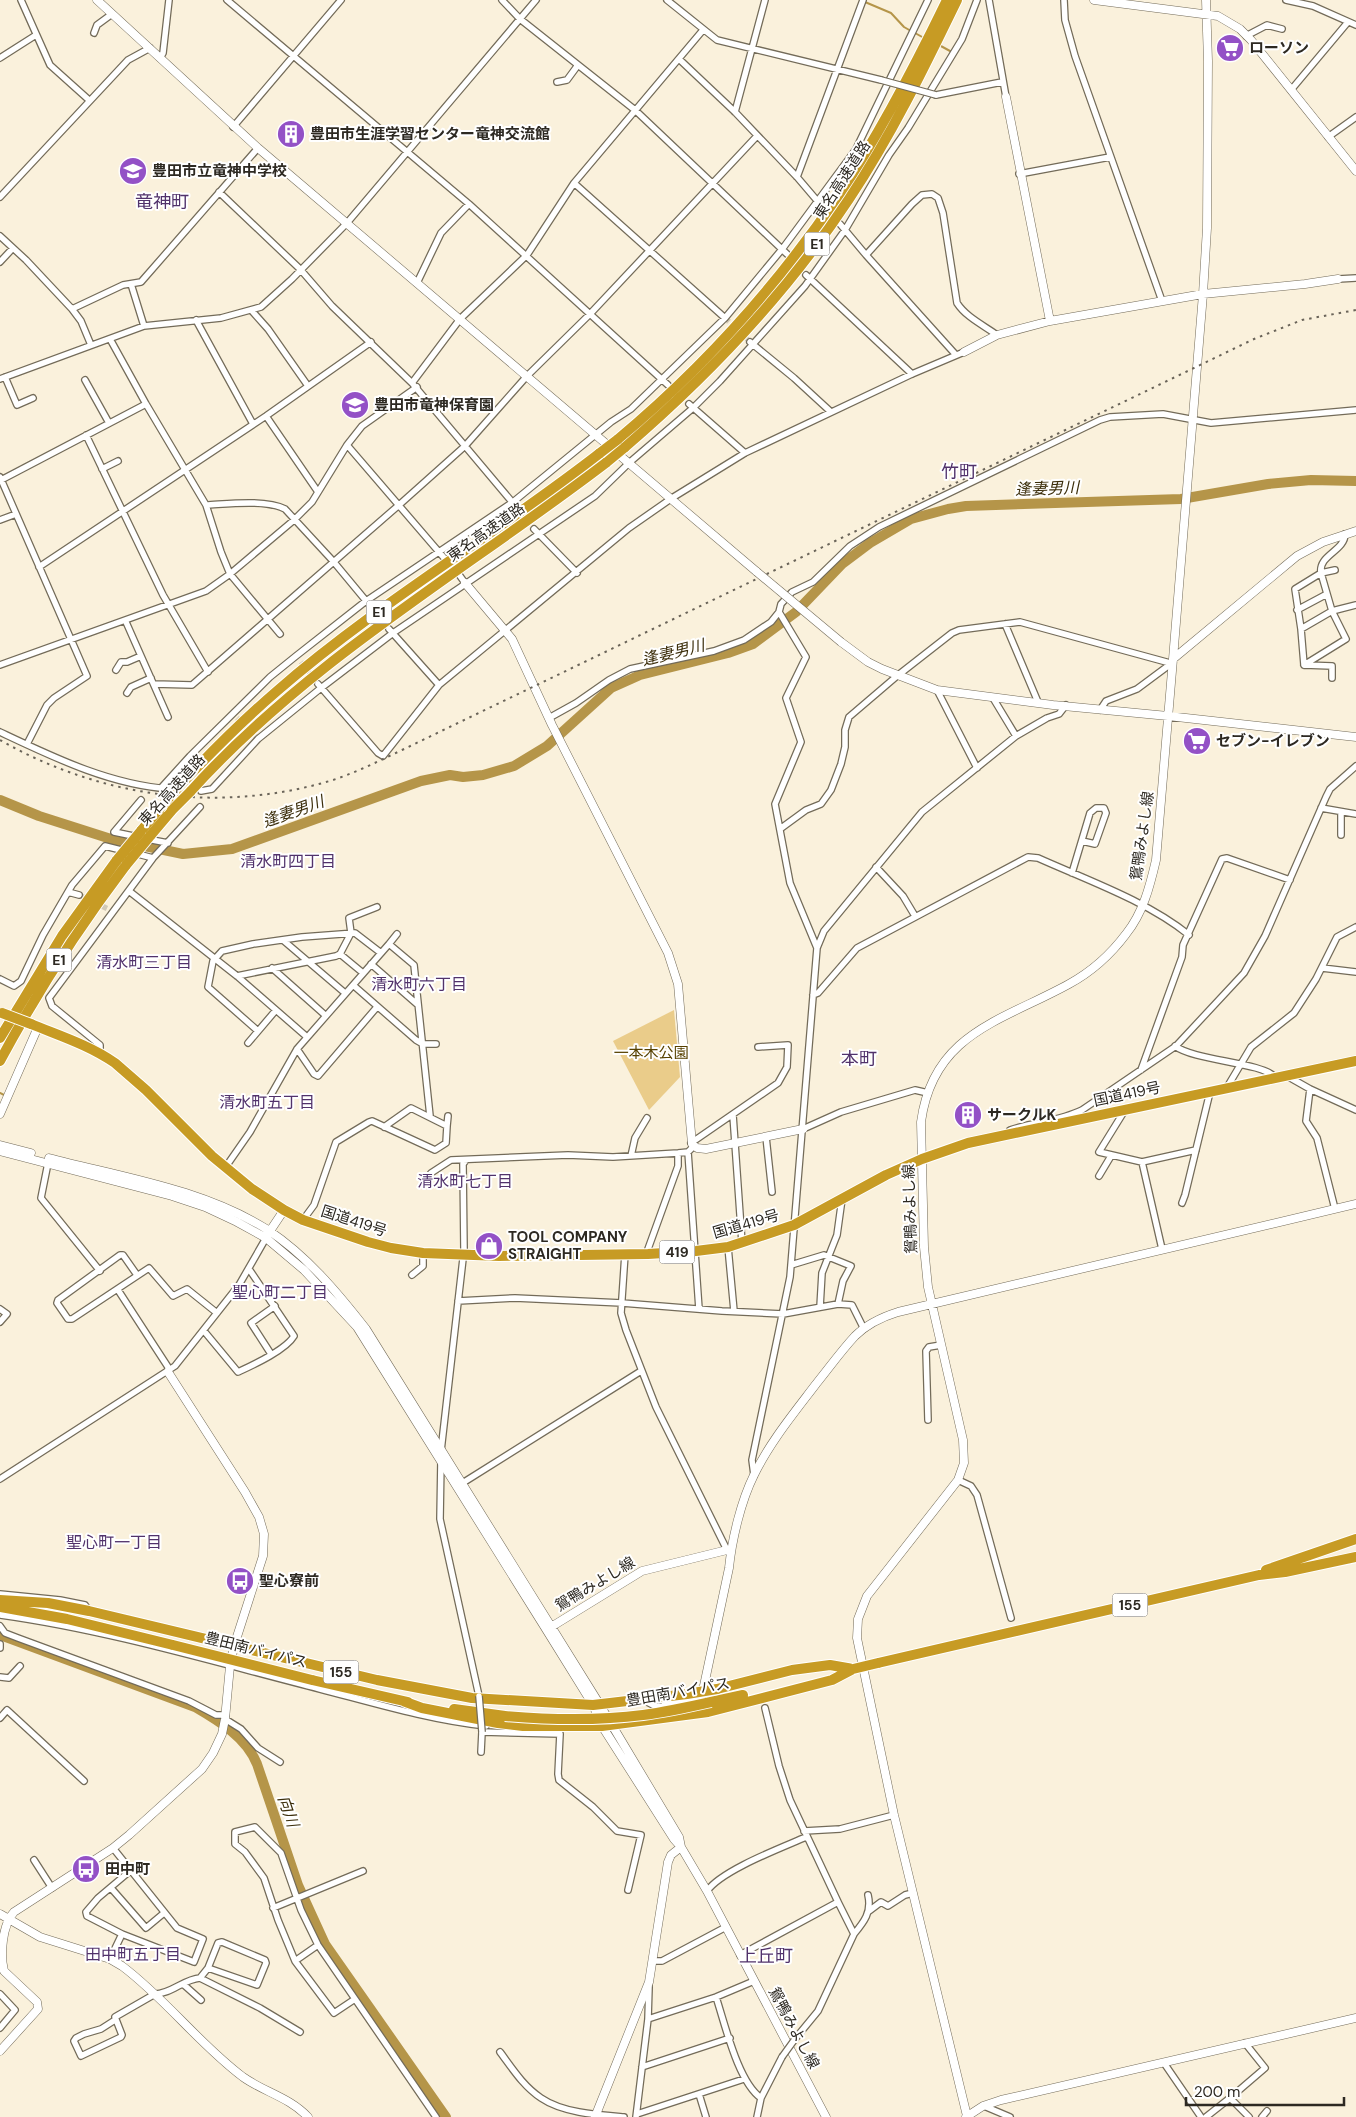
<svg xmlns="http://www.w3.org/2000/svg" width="1356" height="2117" font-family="'DM Sans','Noto Sans JP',sans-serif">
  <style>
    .green { fill: #eacc8a }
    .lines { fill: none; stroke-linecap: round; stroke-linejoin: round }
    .stream { stroke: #b59549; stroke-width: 2 }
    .river { stroke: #b59549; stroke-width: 10 }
    .street-tunnel { stroke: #d1c9b7; stroke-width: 5.5; stroke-dasharray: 5.5 3; stroke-linecap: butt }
    .street-casing { stroke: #736b59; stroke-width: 8 }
    .secondary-casing { stroke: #736b59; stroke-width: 9 }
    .highway-casing { stroke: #fff; stroke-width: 12 }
    .street { stroke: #fff; stroke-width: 5.5 }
    .secondary { stroke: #fff; stroke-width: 8 }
    .highway { stroke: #c79b24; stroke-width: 10 }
    .rail { stroke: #6a6459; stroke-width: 2; stroke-dasharray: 2.5 5; stroke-linecap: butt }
    .street-bridge-casing { stroke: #736b59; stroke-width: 8; stroke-linecap: butt }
    .secondary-bridge-casing { stroke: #736b59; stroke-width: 9; stroke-linecap: butt }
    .highway-bridge-casing { stroke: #fff; stroke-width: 12; stroke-linecap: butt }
    .street-bridge { stroke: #fff; stroke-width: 5.5 }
    .secondary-bridge { stroke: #fff; stroke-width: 8 }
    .highway-bridge { stroke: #c79b24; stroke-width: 10 }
    .labels { text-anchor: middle; stroke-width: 4; stroke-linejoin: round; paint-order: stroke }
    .shield { fill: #fff; stroke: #6c6964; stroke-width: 1 }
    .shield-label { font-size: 14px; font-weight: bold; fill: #2d2922 }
    .poi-label { font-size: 15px; font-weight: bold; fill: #2d2922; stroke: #fff; text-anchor: start }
    .street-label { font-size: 15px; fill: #2d2922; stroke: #fff }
    .park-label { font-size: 15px; fill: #574100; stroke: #fff }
    .water-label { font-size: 16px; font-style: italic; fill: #3c2e0b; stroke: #fff }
    .neighbourhood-label { font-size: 16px; fill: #51326b; stroke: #fff }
    .quarter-label { font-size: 18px; fill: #51326b; stroke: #fff }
  </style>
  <rect width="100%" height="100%" fill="#faf1dc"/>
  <path class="green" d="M674,1010L680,1077L649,1110L613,1041Z"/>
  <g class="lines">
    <path class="stream" d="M865,2L891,13L904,27L911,31
      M915,33L924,38
      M939,45L950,51
      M0,1093L4,1095"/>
    <path class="river" d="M0,800L39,816L111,839L183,854L232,849L421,781L450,775L463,777L483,775L514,766L547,746L611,688L640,675L728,653L753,644L796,612L842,564L870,543L911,519L948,509L966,506L1181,499L1268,484L1311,480L1356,481
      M0,1635L195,1707C219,1721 246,1737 257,1764L298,1885L325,1944L446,2117"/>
    <path class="street-tunnel" d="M725,318L750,342
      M301,662L318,684
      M237,718L256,737
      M79,895L108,909"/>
    <defs>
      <path id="street" d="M21,0L50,65L89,100
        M227,0L469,204L668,385
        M502,0L520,19L635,110L787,254
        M667,0L717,40L881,80
        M989,0L1006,97
        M1064,0L1065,20L1075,56L1162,301
        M1286,0L1313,6L1356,25
        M94,33L97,25L112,14
        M1246,36L1267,25L1282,29
        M0,58L36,35
        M160,58L163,53L169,0
        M679,59L735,112L797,177L820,204
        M557,82L567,80L578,65
        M1291,90L1348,22
        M936,95L1002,82
        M735,112L765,0
        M233,127L341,0
        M1328,137L1356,117
        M1019,174L1110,157
        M797,177L863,0
        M574,183L725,318
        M219,192L300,269L332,306L412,383L518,509
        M0,197L128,60L150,48
        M840,224L866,255L956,355
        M0,236L26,260L72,309L81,321L91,345
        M866,255L912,204L922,195L932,194L938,198L943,213L957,303C966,317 983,325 997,335
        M0,262L13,248
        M806,275L912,374
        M1338,279L1356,278
        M417,283L441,233L469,204
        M131,284L144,326
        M72,309L123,285L141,282L258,148
        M252,311L268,329L308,386
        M196,320L253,424
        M110,339L146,404L206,505C227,504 266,499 285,509L333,561L372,608
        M750,342L794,378L831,412
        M5,377L17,405L33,398
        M0,379L144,326L221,318L261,307L292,279L347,223L536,0
        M85,380L109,423
        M412,383L460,319L527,255L574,183L703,30
        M689,404L745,453
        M266,416L318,492
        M86,435L163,595L208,672
        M347,445L445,559
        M102,469L118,461
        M0,477L87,676L54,698L47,705L27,744
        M1,480L146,404
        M206,505L221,552L230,574L280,634
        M0,520L16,514
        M534,529L577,573
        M1345,534C1345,551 1318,555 1321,573L1295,589L1301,629L1332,611L1356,605
        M39,567L266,416L371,342
        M460,576L465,583
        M1297,610L1327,594
        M779,612L806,657L786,698L801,742L775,804L790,883L817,948
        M126,622L168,717
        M1005,624L1038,702
        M389,629L439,685
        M1301,629L1304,665L1332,666V678
        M0,665L206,591L230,574L294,520L312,502L347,445L362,426L417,387
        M1304,665L1346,639L1332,611L1321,573L1335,570
        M116,670L121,662H127L141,656
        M154,684L192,685L399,505L465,446L527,376L590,314L757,136
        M318,684L378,753L383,756L439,685L629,528L672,498L745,453L912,374L964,352
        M937,690L977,768
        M127,693L131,687L151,678
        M993,698L1016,736
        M1100,710L1106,701L1137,689L1172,663
        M549,718L576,703L609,680L630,669L714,651L744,640L771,622L779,612L781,604L792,592L813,582L850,546L879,527L1100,420L1110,417L1163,414L1211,423L1356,410
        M0,732C53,757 110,785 170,789
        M161,788L190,756L270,677L296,656L366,601L513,502L611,422L631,409L725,318L783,248L856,149L928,0
        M201,791L212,789L258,739L321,688L393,633L595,496L630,462L693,408L720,381L805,286L845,230L889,155L908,128L962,39L977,0
        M1321,808L1356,814
        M1341,812V835
        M780,829L806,810L821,804L831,790L841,764L845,747V730L849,717L897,676L952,633L959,630L1020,622L1170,663
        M138,837L114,832L141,800
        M147,839L168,843
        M134,853L153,858
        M876,867L903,896L915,916
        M1072,873L1090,813L1096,808H1104L1106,813L1095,844L1082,841
        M129,891L237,976L307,1037
        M68,892L79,895
        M284,941L345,993
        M389,944L397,934
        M340,954L363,973
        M371,964L418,1005
        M272,968L325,1015
        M1322,968L1356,972
        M237,976L336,956L340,954L351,933L349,918L377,907
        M0,979L14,986L21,981L43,935L72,885L105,846L125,851
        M353,985L416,1040L423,1044H436
        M813,995L818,993L857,948L1028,857L1038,858C1087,880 1147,901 1189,935
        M258,1031L208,987L213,961L222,951L253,944L302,937L355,933L381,953
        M248,1043L276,1010
        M1175,1046C1195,1061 1261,1062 1275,1077
        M297,1049L314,1074L318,1076L377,1007
        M100,1052V1045L52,1006L49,998L153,858L200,807
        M1141,1070L1182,957L1183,945L1222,859L1227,858L1290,880
        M1287,1076L1310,1089L1356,1110
        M1226,1089L1251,1047L1294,1013L1316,979L1337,937L1356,927
        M1310,1089L1306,1121L1317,1138L1335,1209
        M1125,1110L1099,1152L1142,1162L1162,1249
        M733,1115L742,1243
        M447,1126L448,1116
        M803,1129L841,1112L915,1090L928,1093
        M1010,1130C1033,1122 1060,1121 1082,1110L1176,1046L1244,973L1265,936L1326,797L1330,789L1356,766
        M766,1137L772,1192
        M691,1143L778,1083L787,1067L788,1045L758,1047
        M688,1152L699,1309
        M631,1156L635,1138L647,1118
        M1142,1162L1196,1150
        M48,1163L41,1198L100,1271
        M225,1168L250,1132L297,1049L389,944L414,965L430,1116
        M431,1173L451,1160L568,1155L613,1157L678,1153L688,1152L694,1146
        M1099,1176L1111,1156
        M1182,1203L1185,1195L1210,1092
        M303,1220L314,1205L336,1142L369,1122L372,1121L435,1150L446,1143L447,1126L411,1108L384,1127
        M728,1247L734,1311
        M625,1254L621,1313L626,1330L656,1407L727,1550
        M648,1254V1249L678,1166V1153
        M791,1265L824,1255L851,1266L843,1281L838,1304
        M137,1275L123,1255H120L58,1300L57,1303L68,1319H72L149,1268L173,1296L187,1289L217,1313
        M412,1275L423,1266V1253
        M118,1290L168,1367V1372
        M458,1301L515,1298L622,1303L722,1311L783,1314L838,1304L852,1305L864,1329
        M820,1307L822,1273L837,1235L842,1199
        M0,1309L7,1314L0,1322
        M204,1331L238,1372C253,1365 286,1350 294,1336L249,1269
        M271,1354L251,1323L275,1306
        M928,1420L926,1351L929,1347L941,1345
        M441,1451L464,1250L463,1164L466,1160
        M441,1460L440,1519L479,1696
        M754,1475L752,1460L790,1277L817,948L824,931L922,812L1016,736L1047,718L1059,714L1066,705
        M0,1479L175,1366L239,1285L266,1238
        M958,1480L971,1486L977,1495L1011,1618
        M461,1484L641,1371
        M0,1594L60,1600L85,1605L89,1611
        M0,1615C108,1630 214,1662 320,1689C374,1703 430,1720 486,1726
        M0,1626L5,1633L18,1638L189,1701L216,1715H226
        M0,1644V1648
        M0,1677L9,1678L20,1666
        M645,1701L657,1707L665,1706
        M765,1708L779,1766L790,1800L838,1902
        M0,1718L7,1710L84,1781
        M225,1719L241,1729L258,1748L280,1762
        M481,1752L482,1732L560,1734L558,1774L559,1780L593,1807L617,1831L641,1835L628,1890
        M804,1831L840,1829L894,1815
        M113,1848L177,1928L203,1939L194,1962L122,1934
        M34,1860L52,1888
        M111,1888L146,1928L164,1913
        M707,1891C722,1870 781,1848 806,1837
        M273,1908L363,1871
        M869,1911L881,1902L888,1906L905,1895L913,1893
        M854,1934C864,1922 872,1912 868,1895
        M740,1955L838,1902L854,1934L818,2011L795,2039
        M110,1959L122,1934L87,1916L86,1912L98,1898L130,1871
        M295,1961L318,1945
        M653,1961H662L726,1927
        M200,1978L260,2008L300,2032
        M183,1984L201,2000
        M0,1994L15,2010L0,2028
        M716,1997C725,2024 738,2082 761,2098
        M355,1999L334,2013L295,1961L278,1920L264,1878L245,1852L235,1844V1832L255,1827L281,1853L301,1910L318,1945L436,2117
        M648,2019L716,1997L754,1981
        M115,2020L101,2029L84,2034L76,2038L74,2041L81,2056L121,2037L122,2035L115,2017L155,1994C171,1994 184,1979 200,1978L208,1968L257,1985L266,1963L265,1960L222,1942L218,1943L208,1968
        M500,2052C512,2068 523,2086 541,2098C563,2113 598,2115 624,2117
        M1164,2063L1201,2117
        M642,2067L730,2038
        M699,2094L706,2117
        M1230,2098L1265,2068L1245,2043
        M984,2106L1010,2117
        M637,2114L744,2079
        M636,2117L648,2019L649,1987
        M757,2117L761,2098L782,2057
        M1206,2117L1230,2098L1249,2117
        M1262,2117L1267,2111"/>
      <path id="secondary" d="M97,0L258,148L757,572
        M1094,0L1218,16L1240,29L1251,40L1356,171
        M1006,97L1050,321
        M964,352L997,335L1050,321L1203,294L1305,284L1338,279
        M465,583L512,639L552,725L668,953L678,984L692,1144L697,1148L706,1149L803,1129
        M841,642L868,662L882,669L937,690L1053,705L1168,716L1356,737
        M1173,659L1203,294L1207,228L1208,61L1206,0
        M0,1114L38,1027
        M0,1145L31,1153
        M0,1151L172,1196L205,1207L237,1222L266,1238L304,1270L357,1327L544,1626L593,1705L602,1726L674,1839L681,1847L707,1891L826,2117
        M49,1158C122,1177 203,1189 268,1230C307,1256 338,1293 366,1329L600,1705L679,1837L681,1847
        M268,1234L284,1210
        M551,1627L642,1571L727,1550L731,1552
        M665,1706L694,1701L702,1695L729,1568C732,1539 741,1501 754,1475C770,1442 794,1413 816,1384C829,1368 841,1351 855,1336C866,1325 882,1317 898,1312L1356,1204
        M0,1914L40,1937L110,1959L122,1966C166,1999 199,2044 243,2077C264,2092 289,2097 308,2117
        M0,2051L38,2009L37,2002L4,1971C0,1955 2,1925 14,1912L113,1848L129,1835L202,1769L213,1753L222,1734L225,1719L230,1666L234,1646L263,1556L264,1534L259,1517L245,1492L168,1372
        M967,2116L894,1815L857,1638L858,1619L867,1596L958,1480L964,1463L963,1440L928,1287L924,1247L921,1122C933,1033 1002,1021 1069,984C1091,972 1111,954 1126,934C1143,913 1150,886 1156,860L1173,659L1297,556L1323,542L1356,531
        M595,2117L649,1982L668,1862L671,1855L681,1847
        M966,2117L983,2106L1001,2100L1356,2018"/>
      <path id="highway" d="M617,440C702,369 778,285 840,193C881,132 915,66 947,0
        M624,448C709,375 787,293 849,199C891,136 924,68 957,0
        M174,792C207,756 241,722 277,691C378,603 495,535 600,453
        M190,792C310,659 466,570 607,462
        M141,831L160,808
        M150,836L172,810
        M31,1024C60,1036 89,1045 115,1063L146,1090L212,1156L252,1189L284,1210L303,1220L368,1242L391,1248L423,1253L499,1256L648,1254L696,1251L728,1247L794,1225L886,1175L922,1159L968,1143L1356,1061
        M0,1038L62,936L117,860
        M0,1061C37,992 79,927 126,865
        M1266,1570L1356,1539
        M0,1600L48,1603L89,1611L377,1680L472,1698L593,1705L687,1694
        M0,1607L67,1619L173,1645
        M878,1663L1259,1575L1285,1572L1356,1557
        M312,1680L408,1702
        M717,1689L792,1670L830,1665L853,1669
        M403,1701L422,1708L498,1723L523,1726H602L708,1712L832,1680L853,1669
        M711,1702L743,1695
        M454,1709L505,1716"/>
    </defs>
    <use href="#street" class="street-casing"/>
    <use href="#secondary" class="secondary-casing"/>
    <use href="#highway" class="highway-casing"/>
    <use href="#street" class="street"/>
    <use href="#secondary" class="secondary"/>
    <use href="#highway" class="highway"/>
    <path class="rail" d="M0,740C101,798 221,814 333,780C357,772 379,761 402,750L1254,339L1302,320L1356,310"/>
    <defs>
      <path id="street-bridge" d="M881,80L936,95
        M479,1696L482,1732
        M782,2057L795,2039"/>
      <path id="secondary-bridge" d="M757,572L841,642"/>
      <path id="highway-bridge" d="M600,453L617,440
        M607,462L624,448
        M160,808L174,792
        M172,810L190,792
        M117,860L141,831
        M126,865L150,836
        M2,1013L31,1024
        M173,1645L312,1680
        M853,1669L878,1663
        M687,1694L717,1689
        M505,1716C552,1720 597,1721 643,1715C666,1712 689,1707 711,1702"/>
    </defs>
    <use href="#street-bridge" class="street-bridge-casing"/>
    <use href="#secondary-bridge" class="secondary-bridge-casing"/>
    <use href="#highway-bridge" class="highway-bridge-casing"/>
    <use href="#street-bridge" class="street-bridge"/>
    <use href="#secondary-bridge" class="secondary-bridge"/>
    <use href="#highway-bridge" class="highway-bridge"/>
  </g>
  <defs>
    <symbol id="supermarket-disc" viewBox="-11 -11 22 22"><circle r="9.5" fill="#9351c6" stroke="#fff"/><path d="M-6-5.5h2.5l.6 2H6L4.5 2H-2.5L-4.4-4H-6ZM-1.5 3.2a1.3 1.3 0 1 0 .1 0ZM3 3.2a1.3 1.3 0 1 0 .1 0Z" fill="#fff"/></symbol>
    <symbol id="building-disc" viewBox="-11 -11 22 22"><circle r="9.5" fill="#9351c6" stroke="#fff"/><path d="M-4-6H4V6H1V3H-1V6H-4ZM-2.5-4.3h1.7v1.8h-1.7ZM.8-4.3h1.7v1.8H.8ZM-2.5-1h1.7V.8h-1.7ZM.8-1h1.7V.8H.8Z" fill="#fff"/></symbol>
    <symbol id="school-disc" viewBox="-11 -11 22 22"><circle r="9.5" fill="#9351c6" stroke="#fff"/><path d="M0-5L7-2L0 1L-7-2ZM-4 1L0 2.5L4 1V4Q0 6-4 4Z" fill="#fff"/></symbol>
    <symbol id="shop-disc" viewBox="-11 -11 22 22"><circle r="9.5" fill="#9351c6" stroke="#fff"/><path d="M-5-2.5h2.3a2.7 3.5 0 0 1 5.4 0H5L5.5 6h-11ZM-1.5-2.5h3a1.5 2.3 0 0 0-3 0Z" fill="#fff"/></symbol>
    <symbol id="bus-disc" viewBox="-11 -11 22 22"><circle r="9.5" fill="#9351c6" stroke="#fff"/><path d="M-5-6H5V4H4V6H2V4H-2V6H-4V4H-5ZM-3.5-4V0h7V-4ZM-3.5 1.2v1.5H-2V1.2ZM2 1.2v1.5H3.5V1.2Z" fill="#fff"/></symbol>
  </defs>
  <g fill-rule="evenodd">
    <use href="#supermarket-disc" x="1214" y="32" width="32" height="32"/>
    <use href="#building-disc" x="275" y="118" width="32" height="32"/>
    <use href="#school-disc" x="117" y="155" width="32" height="32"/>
    <use href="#school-disc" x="339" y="389" width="32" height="32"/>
    <use href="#supermarket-disc" x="1181" y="725" width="32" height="32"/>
    <use href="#building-disc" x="952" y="1099" width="32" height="32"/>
    <use href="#shop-disc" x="473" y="1230" width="32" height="32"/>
    <use href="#bus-disc" x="224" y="1565" width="32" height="32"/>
    <use href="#bus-disc" x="70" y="1853" width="32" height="32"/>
  </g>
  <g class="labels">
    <g class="shield">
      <rect x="804.5" y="232.5" width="25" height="23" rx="4"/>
      <rect x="366.5" y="600.5" width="25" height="23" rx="4"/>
      <rect x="46.5" y="948.5" width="25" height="23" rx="4"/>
      <rect x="659.5" y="1240.5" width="35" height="23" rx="4"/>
      <rect x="1112.5" y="1593.5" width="35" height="23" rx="4"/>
      <rect x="323.5" y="1660.5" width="35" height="23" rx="4"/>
    </g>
    <g class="shield-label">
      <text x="817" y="249">E1</text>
      <text x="379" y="617">E1</text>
      <text x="59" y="965">E1</text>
      <text x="677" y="1257">419</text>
      <text x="1130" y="1610">155</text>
      <text x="341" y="1677">155</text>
    </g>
    <g class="poi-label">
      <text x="1249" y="53">ローソン</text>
      <text x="310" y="139">豊田市生涯学習センター竜神交流館</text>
      <text x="152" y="176">豊田市立竜神中学校</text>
      <text x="374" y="410">豊田市竜神保育園</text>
      <text x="1216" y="746">セブン-イレブン</text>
      <text x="987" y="1120">サークルK</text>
      <text x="508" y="1242">TOOL COMPANY<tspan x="508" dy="17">STRAIGHT</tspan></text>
      <text x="259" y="1586">聖心寮前</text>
      <text x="105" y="1874">田中町</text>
    </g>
    <g class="street-label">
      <text transform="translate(842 180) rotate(-57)" y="5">東名高速道路</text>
      <text transform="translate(486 532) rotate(-35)" y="5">東名高速道路</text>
      <text transform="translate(172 790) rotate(-48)" y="5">東名高速道路</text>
      <text transform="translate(1142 836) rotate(-82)" y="5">鴛鴨みよし線</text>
      <text transform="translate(1127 1094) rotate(-12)" y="5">国道419号</text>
      <text transform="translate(910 1209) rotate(-92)" y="5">鴛鴨みよし線</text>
      <text transform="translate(354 1221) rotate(18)" y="5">国道419号</text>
      <text transform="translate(746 1224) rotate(-16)" y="5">国道419号</text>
      <text transform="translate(595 1584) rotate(-31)" y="5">鴛鴨みよし線</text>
      <text transform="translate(256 1650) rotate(14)" y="5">豊田南バイパス</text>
      <text transform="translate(678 1692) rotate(-10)" y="5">豊田南バイパス</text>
      <text transform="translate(794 2028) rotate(62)" y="5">鴛鴨みよし線</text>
    </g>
    <g class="park-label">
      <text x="651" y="1058">一本木公園</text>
    </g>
    <g class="water-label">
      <text transform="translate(1047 488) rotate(-2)" y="6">逢妻男川</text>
      <text transform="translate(673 652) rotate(-14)" y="6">逢妻男川</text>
      <text transform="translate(293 811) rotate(-20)" y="6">逢妻男川</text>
      <text transform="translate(289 1811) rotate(71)" y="6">向川</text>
    </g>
    <g class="neighbourhood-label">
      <text x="288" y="867">清水町四丁目</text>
      <text x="144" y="968">清水町三丁目</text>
      <text x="419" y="990">清水町六丁目</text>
      <text x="267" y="1108">清水町五丁目</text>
      <text x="465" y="1187">清水町七丁目</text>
      <text x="280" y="1298">聖心町二丁目</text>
      <text x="114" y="1548">聖心町一丁目</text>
      <text x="133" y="1960">田中町五丁目</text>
    </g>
    <g class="quarter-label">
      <text x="162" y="208">竜神町</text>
      <text x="959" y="478">竹町</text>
      <text x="859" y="1065">本町</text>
      <text x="766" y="1962">上丘町</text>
    </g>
  </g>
  <path d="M1186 2097v8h158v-8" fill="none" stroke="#2d2922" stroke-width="2.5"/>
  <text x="1194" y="2097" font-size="15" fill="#2d2922" stroke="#ffffff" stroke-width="4" paint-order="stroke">200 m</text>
</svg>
